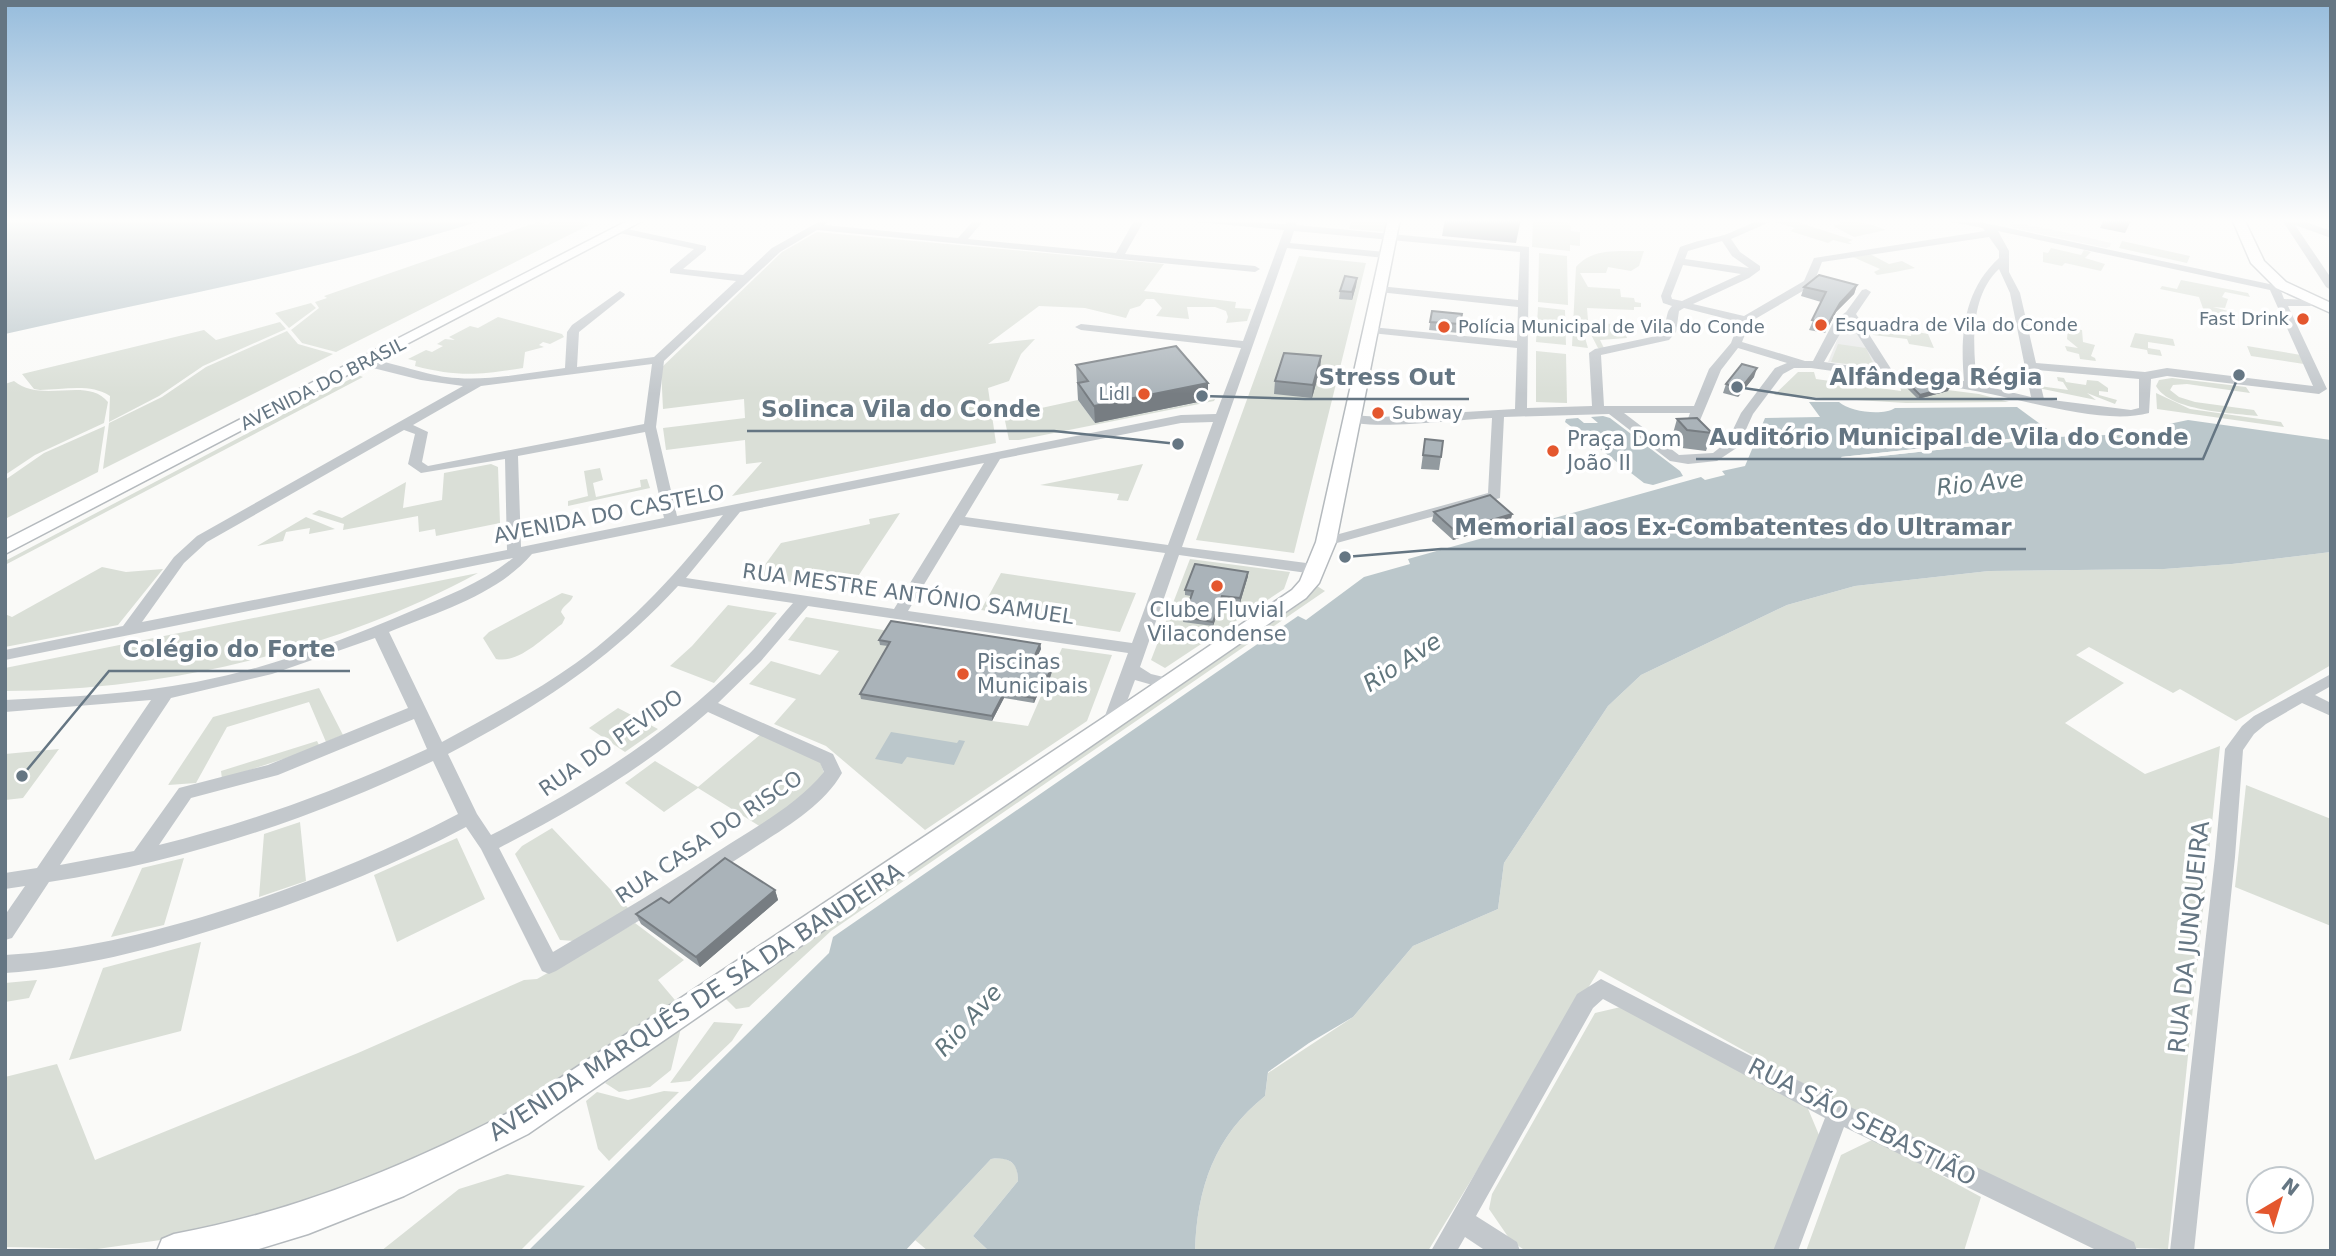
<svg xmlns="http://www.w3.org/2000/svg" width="2336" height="1256" font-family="'DejaVu Sans',sans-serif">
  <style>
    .built { fill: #e8e9e9 }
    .green { fill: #dadfd7 }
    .water { fill: #bbc7cb }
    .pier { fill: #fafaf8 }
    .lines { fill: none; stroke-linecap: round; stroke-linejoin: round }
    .major-casing { stroke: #b5babe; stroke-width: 3 }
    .minor { fill: #c3c8cc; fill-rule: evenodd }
    .major { fill: #fff; fill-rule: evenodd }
    .wall { fill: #929a9f }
    .shaded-wall { fill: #777d82 }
    .building { fill: #aab3b9; stroke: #777d82; stroke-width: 2 }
    .poi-dot { fill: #e4572e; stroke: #fff; stroke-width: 2.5 }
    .labels { text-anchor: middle; stroke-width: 7; stroke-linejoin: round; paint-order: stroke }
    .far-poi-label { font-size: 18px; fill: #657683; stroke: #fff; text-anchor: start }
    .far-street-label { font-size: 18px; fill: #657683; stroke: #fff }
    .poi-label { font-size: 21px; fill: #657683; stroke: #fff; text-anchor: start }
    .street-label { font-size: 21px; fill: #657683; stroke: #fff }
    .water-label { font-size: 23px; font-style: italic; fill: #60757c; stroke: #fff }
    .near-street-label { font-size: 24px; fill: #657683; stroke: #fff }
    .leader { fill: none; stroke: #657683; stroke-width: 2.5 }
    .callout-dot { fill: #657683; stroke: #fff; stroke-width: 2.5 }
    .callout-label { font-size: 23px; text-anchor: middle; font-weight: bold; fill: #657683; stroke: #fff; stroke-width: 7; stroke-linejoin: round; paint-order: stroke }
  </style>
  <rect width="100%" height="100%" fill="#fafaf8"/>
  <path class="built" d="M2012,222L2059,231L2111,243L2110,247L2106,248L2013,228L2010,226Z
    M1844,323L1854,324L1879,369L1828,362Z"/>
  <path class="green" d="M558,219L591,224L336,352L302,343L291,330L319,308L315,302L327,298L324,296L538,222L547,224Z
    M1352,219H1391L1388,232L1349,229Z
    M1776,219H1788L1853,240L1848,242L1852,244H1849L1833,240L1828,243L1790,231L1795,228L1771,221Z
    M1830,219L1870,224L1886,230L1854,237L1833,226L1842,223Z
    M1533,220L1570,223L1571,231L1580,232V246L1570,245V251L1532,247Z
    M817,232L1164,264L1144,291L1236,302L1235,308L1251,309L1247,321L1226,323L1228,317L1226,311L1215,307H1187L1189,319L1156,316L1162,308L1154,299H1146L1140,306L1130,309L1126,318L1085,308L1039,306L988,344L1035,339L1021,354L1009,381L988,388L996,443L732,496L762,462L746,464L745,440L666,450L663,428L745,418L744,399L663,409L661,368L782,252Z
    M2122,241L2190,256L2187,263L2119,248Z
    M2051,248L2081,255L2084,250L2091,252L2085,258L2105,264L2101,271L2065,263L2062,266L2043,262V252L2048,253Z
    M1644,251L1639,266L1631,271L1608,267L1606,273H1580L1588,287L1620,289L1621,297L1634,298L1635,302L1641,303V307H1634V310L1587,308L1588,320L1595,330H1601L1597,323L1628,325L1630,331H1624L1627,338L1600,340L1604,348H1598L1586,325L1581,324L1588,348L1572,346L1576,267C1593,247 1620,252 1644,251Z
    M1539,253L1567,256L1568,305L1538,302Z
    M1870,254L1889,264L1902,261L1915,268C1901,271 1889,273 1877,275L1874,272L1880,269L1853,257Z
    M1299,256L1366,263L1294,553L1196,540Z
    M2181,280L2248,293L2250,297L2225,292L2222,297L2228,299L2225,308L2213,307L2232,312L2236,322L2206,317L2199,297L2160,289L2162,286L2177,289Z
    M311,303L316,308L289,328L275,313Z
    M1538,307L1565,310L1566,345L1536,342Z
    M498,317L562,334L564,337L550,344L543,342L539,345L544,347L525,352L523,368C480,375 457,377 415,366L416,361L408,359L426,350L432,352L443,346L437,344L445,339L455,340L449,337L470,326L478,328Z
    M280,322L286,329L203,366L159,396L109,422L110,396C90,383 63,390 40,390L34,389L22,374L204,330L216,340Z
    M2068,328L2082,330L2083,342L2095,345L2091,356L2095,358L2096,361L2080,359L2079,354L2067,351L2065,346L2078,348L2067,339Z
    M1870,330L1911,336L1912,331L1928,334L1934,348L1909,344L1907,339L1873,335Z
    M287,331L298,344L333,354L103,469L109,423L162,397L206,367Z
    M2135,333L2173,339L2175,346L2148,342V348L2160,350L2162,356L2148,354L2147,350L2130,347Z
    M1838,344L1866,348L1875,367L1831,362Z
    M2247,346L2301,355L2304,364L2251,356Z
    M1536,351L1566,354L1567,403L1536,402Z
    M1798,372H1814L1816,379L1901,391L1900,384L1979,394L2009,402L1906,403L1774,395Z
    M358,375L363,377L5,565V561Z
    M2057,377L2064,378L2066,382L2086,385L2087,380L2098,381L2108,388V392L2099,391V395L2117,400L2115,404L2087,393L2096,400L2038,388L2039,386L2068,390L2063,382L2058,381Z
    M2172,378L2246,387L2250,393L2187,384L2173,385L2170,390L2179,397L2195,402L2254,410L2258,416C2231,413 2170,411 2156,386L2159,380Z
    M14,381C42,404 87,376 108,402L104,423L35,455L5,475V384Z
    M2156,393L2190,409L2281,422L2284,427L2157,409Z
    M1215,399L1214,401L1019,440H1009L1004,416L1078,400L1095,423Z
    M105,426L98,472L5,519V480L44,453Z
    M491,464L498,467L500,523L436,536L435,529L419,532L418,516L343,530L344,524L312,514L319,510L342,518L406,482L403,508L442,500L444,473Z
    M1143,464L1128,501L1117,500L1119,494L1040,485Z
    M600,468L603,480L593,483L596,497L641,487L640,480L647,479L650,488L568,506V501L588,496L584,471Z
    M900,513L849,590L756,577L781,543L870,524L869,519Z
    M306,517L335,529L309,534L310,528L286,532L283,541L257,546Z
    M2331,552V665L2236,721L2180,689L2173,693L2089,647L2076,655L2124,683L2065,723L2145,774L2220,746L2168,1249L2134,1248L1833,1100L1599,970L1428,1251H1195C1197,1187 1215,1136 1265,1096L1268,1073L1353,1017L1413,946L1498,909L1504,863L1608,706L1641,675L1787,605L1855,586L1989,571L2164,569L2232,564Z
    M1190,559L1290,572L1284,589L1165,668L1151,660Z
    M102,567L126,572L163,569L118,625L5,647V614L12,617Z
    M478,573C336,650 167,691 5,691V668Z
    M1001,573L1136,593L1120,632L981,610Z
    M1317,586L1325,591L831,931L749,1007L736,1009L724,997L1304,601Z
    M562,593L573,596C571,603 563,605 561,612L565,618L562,624C544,637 519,664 496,659L483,638L489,632Z
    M728,605L777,613L714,683L670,666L692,646Z
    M806,617L889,631L891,647L992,721L1028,726L1062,648L1112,655L1087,721L925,830L826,746L774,724L796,699L749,684L771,661L820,675L839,651L788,640Z
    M319,688L343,735L326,742L309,702L227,727L196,783L168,785L213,717Z
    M618,708L658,729L625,752L589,728Z
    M761,734L820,762L825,775L814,791L761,827L698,788L664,812L625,783L655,761L698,787Z
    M317,741L320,747L222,779L221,771Z
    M59,749L23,798L5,800V754Z
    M2246,785L2331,819V926L2235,887Z
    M300,822L306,881L259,897L264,834Z
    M552,828L630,910L574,941L560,940L515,854L522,846Z
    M457,838L485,899L397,942L374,875Z
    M184,858L164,925L111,937L142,868Z
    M635,923L684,960L658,980L680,1006L513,1113L363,1188L196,1235L97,1249L5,1247V1077L57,1064L95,1160L358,1053L524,980L537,979Z
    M201,942L181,1031L69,1060L103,968Z
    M37,980L29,998L5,1002V983Z
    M1625,1006L1806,1104L1819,1135L1774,1251H1526L1511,1241L1489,1209L1492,1194L1595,1013Z
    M714,1022L743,1024L732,1041L690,1081L670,1083Z
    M681,1028L671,1070L650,1087L619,1092L605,1083Z
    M664,1091L679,1092L609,1161L598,1149L586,1101L597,1092L628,1100Z
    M1874,1139L1981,1197L1964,1251H1806L1841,1155Z
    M1002,1158C1015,1162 1018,1167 1018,1181L973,1236L989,1251H928L915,1240L991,1159Z
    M507,1174L585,1186L520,1251H381L459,1189Z"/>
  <path class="water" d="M5,219H487C329,269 167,297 5,334Z
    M1809,402H1839C1850,412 1883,416 1895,408L2017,407L2054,434L1841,457L1844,460L2058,437L2153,433L2167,430L2164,425L2188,420L2331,440V552L2232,564L2164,569L1989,571L1855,586L1787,605L1641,675L1608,706L1504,863L1498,909L1413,946L1353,1017L1309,1043L1268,1072L1265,1096C1215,1136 1197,1187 1195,1251H989L973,1236L1018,1181C1018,1162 1009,1157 991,1159L905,1251H528L829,953L833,937L1298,616L1306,620L1364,577L1410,564L1408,559L1701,477L1705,480L1725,475L1722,471L1745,466L1765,418L1820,417Z
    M1603,416L1610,418L1680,471L1683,476L1653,485L1644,483L1565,422L1566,419L1578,418L1584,423H1598L1591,417Z
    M891,732L957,743L959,740L965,741L954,765L907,757L902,764L875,759Z"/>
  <path class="pier" d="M2054,434L2058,437L1844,460L1841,457Z"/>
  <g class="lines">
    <defs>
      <path id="major" d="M631,219H646L5,554V540Z
        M1388,219H1400L1336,542L1319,583L1306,598L528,1134L404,1196L308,1234L252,1251H157L162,1239L174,1234C293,1212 399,1169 506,1114L1103,718L1292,590L1300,581L1316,542Z
        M2232,219H2244L2264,261L2286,282L2331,303V313L2276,288L2251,263Z"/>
    </defs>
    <use href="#major" class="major-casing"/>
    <path class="minor" d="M975,219H985L968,239L1116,253L1135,219H1145L1125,254L1255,266L1260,269L1255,272L817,230L780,252L664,361L656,427L677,516L1181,415L1216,414L1241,348L1081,330L1075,327L1081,324L1243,341L1284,230L1197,222L1192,219L1286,224L1288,219H1298L1296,225L1529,247L1527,408L1592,406L1589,353L1595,349L1661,335C1668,327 1664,313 1672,306L1663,303L1661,296L1680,247C1695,241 1709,239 1724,235C1742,229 1758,217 1777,219L1731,239L1740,252L1760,266V270L1749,278L1693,304L1744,316L1804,281L1814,258L1985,231L1983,228L1936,219H1966L2274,285H2288V289L2281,291L2284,299L2310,300L2315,303L2310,306H2288L2327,389L2319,394L2167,376L2151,379L2149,413C2102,426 2019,398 1970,390C1917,380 1864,376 1811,368H1794L1783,374L1753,414L1738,447L1717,461L1688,464L1670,461L1609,414L1504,417L1500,498L1326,546L1319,542L1321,539L1488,493L1492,418C1465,419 1360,432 1344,419L1350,415L1381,417L1515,409L1517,348L1371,333L1365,330L1371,327L1517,341L1518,307L1379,292L1374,289L1379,286L1518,300L1520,252L1294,231L1290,243L1385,252L1390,255L1385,258L1287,248L1182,547L1314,564L1321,569L1314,574L1179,555L1140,667L1151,674L1176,680L1178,684L1170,690L1135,680L1117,728H1105L1102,724L1128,653L808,606L761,661L718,703L833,754L842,773C822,808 781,830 748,852C685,893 621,932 556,971L549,974L542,971L481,849L466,827C387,869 304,901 219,928C149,950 79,968 5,973V955C77,951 146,934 215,913C299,887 380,855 458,814L433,761C312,819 182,862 49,882L12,938L5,940V915L25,886L5,889V873L37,868L151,700L5,712V700C69,697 133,694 196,682C270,668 341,641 409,612C445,597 482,583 513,558L5,660V650L123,626L174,557L197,536L463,386L421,380L361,365V359C376,357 425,375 446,377C485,382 526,373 565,368L567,332L572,325L620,291L625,294L624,296L579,332L577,367L654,357L736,281L670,273V269L694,249L615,232V228L618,227L706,246V250L683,269L743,275L772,248L822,220L827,223L825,225L958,238ZM1998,231L2270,290L2313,386L2167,368L2145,372L2036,363L2020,293L2009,272V251ZM1989,237L1999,251V258C1963,291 1960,335 1964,381L1893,372L1856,314L1871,292L1866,289L1862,290L1846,312L1834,321L1813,361H1805L1742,342L1750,322L1813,285L1822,262ZM1722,241L1732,256L1749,268L1685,259L1688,251ZM1683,265L1741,274L1682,301L1672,299L1671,296ZM1999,269L2010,293L2031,397L1977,384C1973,347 1969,297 1999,269ZM1684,308L1739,322L1731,343L1709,369L1694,406H1604L1601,355L1669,340L1676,332L1679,311ZM1848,320L1880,370L1824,362ZM1738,348L1787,363L1775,368L1741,413L1727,442L1713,453L1679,455L1624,413H1690L1685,427L1686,430H1696L1721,370ZM652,364L644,424L428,466L422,462L428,432L413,425L481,386ZM2037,370L2139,379V408L2131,410L2044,399ZM1213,422L1168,545L965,517L1000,459L1181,423ZM404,430L415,434L408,464L421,473L505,459L507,550L142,622L184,563L207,542ZM645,432L664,518L521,547L518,456ZM984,463L894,609L686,578L740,512ZM723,515C680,570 633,622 576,663C534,693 487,717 442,742L389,632C437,612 497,595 532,554ZM960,525L1165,553L1132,643L908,611ZM678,586L793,603C776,622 761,643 743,660C670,733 583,788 491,835L477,814L448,754C537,707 609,661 678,586ZM375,638L408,708L268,765L179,788L134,851L60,865L171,698L272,674ZM708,712L820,763L824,772C798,803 764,822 731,843C673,881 613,917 553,952L499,848C573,810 645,767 708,712ZM414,719L427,749C341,789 252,822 159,845L191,798L278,775Z
      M2278,219H2297L2331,231V238L2295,225L2331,278V290L2326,287L2284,223Z
      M2331,674V686L2315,695L2331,703V716L2302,703L2266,724L2254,734L2243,750L2235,857L2194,1251H2170L2215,857L2225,749L2242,726L2254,716Z
      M1601,979L1846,1105L2134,1242L2137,1251H2098L1844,1127L1798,1251H1773L1825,1118L1603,999L1593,1008L1476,1216L1517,1242L1520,1251H1486L1465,1237L1457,1251H1431L1577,994Z"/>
    <use href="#major" class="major"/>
  </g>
  <path class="wall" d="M1445,219H1521L1516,243L1442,236Z
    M2104,219H2132L2125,233L2100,228Z
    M1357,278L1356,286L1352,300L1339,299L1340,291Z
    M1857,285L1854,294L1836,312L1825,333L1809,330L1821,302L1801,296L1804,287Z
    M1432,311L1462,314L1459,333L1429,330Z
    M1321,356L1320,369L1312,398L1274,394L1275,381Z
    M1076,365L1208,383V400L1095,423L1078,400Z
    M1754,377L1738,397L1723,393L1726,384Z
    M1905,380L1948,391L1918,399L1904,385Z
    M1677,419L1712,433L1706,451L1682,448L1672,437Z
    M1425,439L1441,457L1439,470L1421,469Z
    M1434,512L1512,514L1510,523L1453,540L1432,521Z
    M1248,572V576L1240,603L1222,600L1213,626L1183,622L1184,617L1191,596L1185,595V590Z
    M879,640L1040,644L1041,649L1035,661L1053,663V668L1049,681L1044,680L1034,703L1004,698L992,721L861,699L860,694L888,646L880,645Z
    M775,890L778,900L700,967L641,924L636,914L669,903Z"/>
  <path class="shaded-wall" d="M1357,278L1356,286L1352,300V292Z
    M1857,285L1854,294L1836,312L1825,333L1828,324L1840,303Z
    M1321,356L1320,369L1312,398L1313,385Z
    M1757,368L1754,377L1738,397L1741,388Z
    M1208,383V400L1095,423L1094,406Z
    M1950,387L1948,391L1918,399L1920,395Z
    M1512,514L1510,523L1453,540L1455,531Z
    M1248,572V576L1240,603V598Z
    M1222,596V600L1213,626V622Z
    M1040,644L1041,649L1033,665V660Z
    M1053,663V668L1049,681L1048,676Z
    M1044,675V680L1034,703L1033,698Z
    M1004,693V698L992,721V716Z
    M775,890L778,900L700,967L696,957Z"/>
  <path class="building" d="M1501,219H1521L1520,220Z
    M1819,275L1857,285L1840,303L1828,324L1812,320L1826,292L1804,287Z
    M1345,276L1357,278L1352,292L1340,291Z
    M1432,311L1462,314L1460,324L1430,322Z
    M1176,346L1208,383L1094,406L1078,383L1088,381L1076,365Z
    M1284,353L1321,356L1313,385L1275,381Z
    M1742,364L1757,368L1741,388L1726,384Z
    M1905,380L1950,387L1920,395Z
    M1697,418L1712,433L1687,430L1677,419Z
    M1425,439L1443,441L1441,457L1423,455Z
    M1490,495L1512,514L1455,531L1434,512Z
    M1195,564L1248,572L1240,598L1222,596L1213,622L1184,617L1193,591L1185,590Z
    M891,621L1040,644L1033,660L1053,663L1048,676L1044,675L1033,698L1004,693L992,716L860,694L890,642L879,640Z
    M725,858L775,890L696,957L636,914L661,898L669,903Z"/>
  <linearGradient id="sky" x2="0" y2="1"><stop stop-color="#96bcdc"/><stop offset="0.56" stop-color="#fdfdfc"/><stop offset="1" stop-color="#fdfdfc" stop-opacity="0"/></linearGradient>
  <rect width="2336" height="394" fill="url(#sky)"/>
  <g class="poi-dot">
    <circle cx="2303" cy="319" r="7"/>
    <circle cx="1821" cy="325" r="7"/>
    <circle cx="1444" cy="327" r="7"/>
    <circle cx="1144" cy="394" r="7"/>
    <circle cx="1378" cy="413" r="7"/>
    <circle cx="1553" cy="451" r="7"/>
    <circle cx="1217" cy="586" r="7"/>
    <circle cx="963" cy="674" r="7"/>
  </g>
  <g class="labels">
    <g class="far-poi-label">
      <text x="2289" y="325" text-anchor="end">Fast Drink</text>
      <text x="1835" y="331">Esquadra de Vila do Conde</text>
      <text x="1458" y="333">Polícia Municipal de Vila do Conde</text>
      <text x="1130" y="400" text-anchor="end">Lidl</text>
      <text x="1392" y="419">Subway</text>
    </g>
    <g class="far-street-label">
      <text transform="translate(323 384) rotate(-27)" y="6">AVENIDA DO BRASIL</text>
    </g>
    <g class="poi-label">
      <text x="1567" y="446">Praça Dom<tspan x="1567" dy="24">João II</tspan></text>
      <text x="1217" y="617" text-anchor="middle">Clube Fluvial<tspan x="1217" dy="24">Vilacondense</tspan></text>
      <text x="977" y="669">Piscinas<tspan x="977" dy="24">Municipais</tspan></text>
    </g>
    <g class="street-label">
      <text transform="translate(609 514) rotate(-11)" y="7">AVENIDA DO CASTELO</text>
      <text transform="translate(908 594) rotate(8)" y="7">RUA MESTRE ANTÓNIO SAMUEL</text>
      <text transform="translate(611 743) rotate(-35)" y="7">RUA DO PEVIDO</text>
      <text transform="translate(709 837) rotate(-34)" y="7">RUA CASA DO RISCO</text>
    </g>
    <g class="water-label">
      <text transform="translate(1980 483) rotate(-6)" y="8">Rio Ave</text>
      <text transform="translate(1402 662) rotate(-33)" y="8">Rio Ave</text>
      <text transform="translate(968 1020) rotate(-48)" y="8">Rio Ave</text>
    </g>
    <g class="near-street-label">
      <text transform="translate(2189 937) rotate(-84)" y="8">RUA DA JUNQUEIRA</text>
      <text transform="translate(696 1002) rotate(-33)" y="8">AVENIDA MARQUÊS DE SÁ DA BANDEIRA</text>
      <text transform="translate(1862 1122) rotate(27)" y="8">RUA SÃO SEBASTIÃO</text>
    </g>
  </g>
  <path class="leader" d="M1737 387L1816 399H2057M1202 396L1305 399H1469M1178 444L1054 431H747M2239 375L2203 459H1696M1345 557L1441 549H2026M22 776L109 671H350"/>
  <g class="callout-dot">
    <circle cx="1737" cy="387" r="7"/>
    <circle cx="1202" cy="396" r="7"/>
    <circle cx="1178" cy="444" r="7"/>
    <circle cx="2239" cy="375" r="7"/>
    <circle cx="1345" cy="557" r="7"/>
    <circle cx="22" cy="776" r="7"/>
  </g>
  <g class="callout-label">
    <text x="1936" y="385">Alfândega Régia</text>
    <text x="1387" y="385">Stress Out</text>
    <text x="901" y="417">Solinca Vila do Conde</text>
    <text x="1949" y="445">Auditório Municipal de Vila do Conde</text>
    <text x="1733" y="535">Memorial aos Ex-Combatentes do Ultramar</text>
    <text x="229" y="657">Colégio do Forte</text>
  </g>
  <rect width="2336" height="1256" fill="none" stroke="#657683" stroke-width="14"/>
  <g transform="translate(2280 1200) rotate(38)"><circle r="33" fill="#ffffff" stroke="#c1c8cd" stroke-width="2"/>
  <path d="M0-5L12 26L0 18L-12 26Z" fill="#e4572e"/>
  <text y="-10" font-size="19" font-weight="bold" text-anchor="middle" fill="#657683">N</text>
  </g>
</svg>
